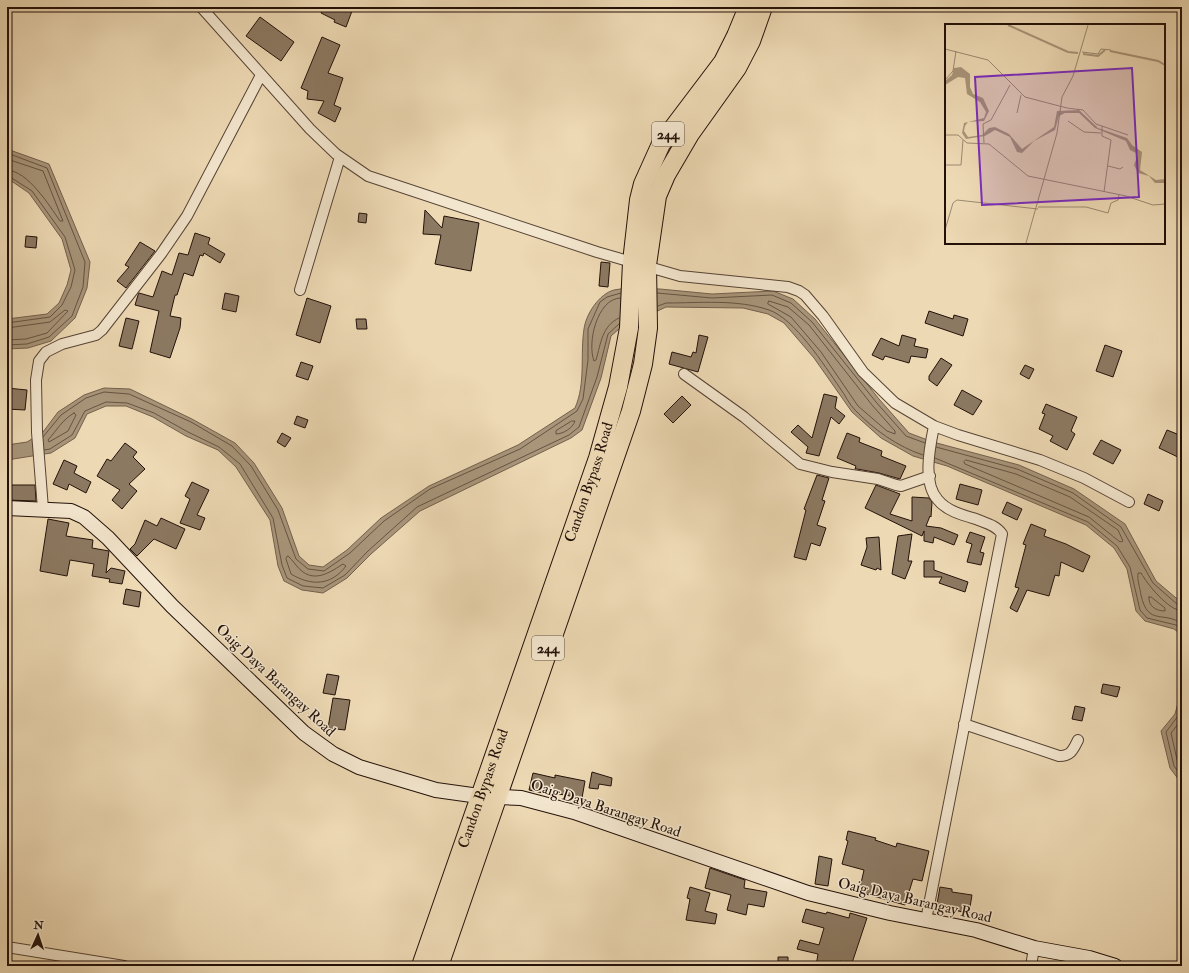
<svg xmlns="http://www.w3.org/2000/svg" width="1189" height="973" font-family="'IM FELL Double Pica',serif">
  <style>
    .water { fill: #a8957a; stroke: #73604d }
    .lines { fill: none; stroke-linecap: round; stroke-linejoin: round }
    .shore { stroke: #665342; stroke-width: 1 }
    .building { fill: #8c7962; stroke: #231109 }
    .street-casing { stroke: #564334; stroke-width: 12 }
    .secondary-casing { stroke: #231109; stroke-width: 16 }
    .highway-casing { stroke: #231109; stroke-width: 20 }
    .street { stroke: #f3e6ce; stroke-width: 10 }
    .secondary { stroke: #f3e6ce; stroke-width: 14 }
    .highway { stroke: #edd9b4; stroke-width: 18 }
    .labels { text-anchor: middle; stroke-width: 3; stroke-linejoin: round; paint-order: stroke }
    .shield { fill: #f3e6ce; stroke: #615144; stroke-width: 1 }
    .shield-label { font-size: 14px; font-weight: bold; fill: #231109 }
    .street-label { font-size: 15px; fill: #231109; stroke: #f3e6ce }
    .inset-river { fill: none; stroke: #a8957a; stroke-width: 2 }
    .inset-road { fill: none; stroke: #9c8970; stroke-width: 1 }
    .view { fill: #7b2cbf; fill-opacity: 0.15; stroke: #7b2cbf; stroke-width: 2 }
    .inset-edge { fill: none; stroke: #231109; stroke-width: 2 }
  </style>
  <rect width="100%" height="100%" fill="#edd9b4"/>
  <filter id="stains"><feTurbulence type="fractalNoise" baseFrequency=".005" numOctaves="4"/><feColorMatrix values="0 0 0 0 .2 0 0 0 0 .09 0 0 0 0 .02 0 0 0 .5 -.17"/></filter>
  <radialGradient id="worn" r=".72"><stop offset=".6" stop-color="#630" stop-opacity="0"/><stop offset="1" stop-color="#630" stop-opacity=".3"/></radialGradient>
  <path class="water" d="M7,149L49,164L90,262L87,288L75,318L51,341L28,348L7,349V319L47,314L59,303L67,285L71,270L62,239L29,193L7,178Z
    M660,289L712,294L773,291L793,299L815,319L879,399L909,433L933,442L1019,465L1074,489L1125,524L1156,581L1182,603V635L1174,629L1145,621L1136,611L1127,569L1114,548L1086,525L947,466L913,456L881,438L852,412L814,358L784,323L768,314L743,308L666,307L619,329L611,336L601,378L582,430L571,438L420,511L371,554L347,578L323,593L302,590L284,581L278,566L270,520L236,467L218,450L186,436L153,417L126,406H106L87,414L75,438L51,453L7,460V445L27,442L43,432L58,412L84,395L104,388L130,389L192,419L235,443L254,463L282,508L299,556L309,565L323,567L347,550L381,518L429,486L518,445L575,408C586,383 580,355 584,329C586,314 599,294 614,290C628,287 646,289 660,289Z
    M1182,668V784L1170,768L1161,731L1175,714L1178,703V678Z"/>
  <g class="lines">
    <path class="shore" d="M7,153L47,168L85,262L83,287L72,316L49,337L27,344L7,345
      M7,159L43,171L63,221H60C49,205 28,171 7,170
      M7,175L32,191L65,237L75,270L71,287L62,305L50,317L7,323
      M657,293L712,298L772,295L791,303L812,322L876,402L906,436L925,443
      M769,301L788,307L809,325L872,405L895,431V434L887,431L858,406L821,352L791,317L768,304Z
      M658,306L666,303C700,303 737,299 769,310C795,319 824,365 840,388C845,395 849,404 855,410C873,429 898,447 923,455
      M619,318C602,326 601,343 596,360L594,361C587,343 597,299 620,298
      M7,328L50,322L65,310L68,311L47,333L26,339L7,340
      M74,413L76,415L68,431L49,442L48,440C57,430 62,420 74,413Z
      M572,421H575C573,428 563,434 556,434V431Z
      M43,437L61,415L86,398L104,392L129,394L191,422L232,446L251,466L278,510L296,559L308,569L324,571L350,553L384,521L430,489L520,449L577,411L583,399L588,360V329L600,302L607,297L621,293
      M936,447L1017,469L1073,493L1121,527L1153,583L1178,605L1182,606
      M44,450L50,449L72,435L85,411L106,402L127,403L154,413L188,432L219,447L240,464L273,518L282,565L287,578L303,586L323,588L345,575L368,551L417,507L569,435L579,427L597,377L608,334L619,324
      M935,458L1088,522L1117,546L1130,567L1140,610L1147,618L1176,625L1182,630
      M966,460L1016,474L1070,497L1118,530L1123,541L1120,542L1089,517L965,464L964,462Z
      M288,556C293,560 297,568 303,572C317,582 332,571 343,564L346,566C331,586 311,586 291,574L286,559Z
      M1149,597H1151L1165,608V611C1156,611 1148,606 1149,597Z
      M1182,611C1168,610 1148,585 1141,573H1138C1137,580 1140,588 1141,595C1148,627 1164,610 1182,624
      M1182,704L1178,716L1166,732L1174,766L1182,777
      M1182,719L1171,733L1178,764L1182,769"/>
  </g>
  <path class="building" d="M324,7H341L352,11L346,27L334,22L335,20L321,13Z
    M260,17L294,42L281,61L246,36Z
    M322,37L340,45L328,73L343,78L334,105L341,108L335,122L318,113L324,101L307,99L308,91L301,88Z
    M425,210L442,228L444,216L479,223L471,271L435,264L441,235L423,234Z
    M359,213L367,214L366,223L358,222Z
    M195,233L210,238L208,244L225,254L220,263L204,253L203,256L200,255L193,276L184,273L177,295H175L170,316L181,318L180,328L170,358L150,352L159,311L135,305L138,295L139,293L153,297L162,271L172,275L179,253L188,255Z
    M26,236L37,237L36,248L25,247Z
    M140,242L155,251L126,288L117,281L129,267L125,265Z
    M601,262L610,263L608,287L599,286Z
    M225,293L239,296L236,312L222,309Z
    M307,298L331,306L320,343L296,335Z
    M929,311L953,319L954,315L968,319L963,336L925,323Z
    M126,318L139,321L132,349L119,346Z
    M356,319H366L367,329H357Z
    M699,335L708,337L698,372L669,364L672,352L691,357L693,352L696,353Z
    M902,335L916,339L914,346L928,349L926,358L911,356L909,363L885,356L883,360L872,355L881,338L899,346Z
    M1105,345L1122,351L1113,377L1096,371Z
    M941,358L952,365L937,386L929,380V376Z
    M301,362L313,366L308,380L296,376Z
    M1025,365L1034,369L1029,379L1020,374Z
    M7,388L27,390L25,410L7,409Z
    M962,390L982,401L973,415L954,405Z
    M824,394L837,397L835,408L845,416L839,424L831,417L819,456L806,453L808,447L791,432L798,425L812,438Z
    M682,396L691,405L673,423L664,414Z
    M1046,404L1077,417L1071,431L1075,434L1067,450L1050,441L1053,436L1039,429L1045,414L1042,413Z
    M297,416L308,420L305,428L294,424Z
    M1167,430L1182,436V459L1159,448Z
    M282,433L291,438L285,447L277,442Z
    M847,433L860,438L859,442L882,451L881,456L906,466L900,479L879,473L857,469H855L856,466L837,458Z
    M1101,440L1121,450L1113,464L1093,454Z
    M125,443L137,452L133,457L145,469L129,484L137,491L122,509L112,500L120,490L97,476L107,459L111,461Z
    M64,460L77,466L74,473L91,482L86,493L69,484L67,490L53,484Z
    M817,475L829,478L822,500L825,501L817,525L826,528L820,546L811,543L806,560L794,557L806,510L804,509Z
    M192,482L209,490L197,515L205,518L200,530L180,523L190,499L185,496Z
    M960,484L982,490L978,505L956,499Z
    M7,485H35L36,501L7,500Z
    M876,485L900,494L890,514L912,521V497L929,498L932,502L931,517L930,516L926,526L941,528L958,535L954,545L934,537L933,543L924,541V531L922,536L865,508Z
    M1148,494L1163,501L1159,511L1144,504Z
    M1007,502L1022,509L1017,520L1002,513Z
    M161,518L185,529L176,549L154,539L137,556L130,549L135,544L145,520L157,526Z
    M48,519L69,523L66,536L93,540L92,548L109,551L106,573L111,568L125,571L122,584L109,582L110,579L92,576L94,564L70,560L67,576L40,571Z
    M1031,524L1046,530L1044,536L1066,544L1090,556L1083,572L1061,562L1059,576L1055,575L1049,596L1027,590L1017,612L1010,608L1019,588L1015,587L1026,545L1023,544Z
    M970,532L985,537L980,552L984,553L981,565L967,562L972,544L966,542Z
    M912,534L908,561H912L905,579L892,574L898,536Z
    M879,537L881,570L877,568L876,570L861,565L867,547L866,538Z
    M924,561H934V570L968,582L965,592L939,583L942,577H924Z
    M126,589L141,592L139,607L123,604Z
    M327,674L339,676L335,695L323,693Z
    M1103,684L1120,687L1117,697L1101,693Z
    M333,698L350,700L345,730L328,728Z
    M1075,706L1085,708L1082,721L1072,719Z
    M592,772L612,778L611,786L599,784L598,789L589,788Z
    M533,773L555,778V775L585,781L582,798L553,793V795L529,790Z
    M848,831L876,838L875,840L896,847L897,843L929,851L922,881L913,879L905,905L859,892L864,870L842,864L848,841L846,840Z
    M819,856L832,859L828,886L815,884Z
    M710,868L745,880L744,888L767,892L764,907L748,904L746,915L727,910L731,895L705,888Z
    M690,887L710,893L705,911L717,914L715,924L686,920L690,899L687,898Z
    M940,887L952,889V892L972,895L969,913L958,911L959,908L937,904Z
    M806,909L826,914L827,912L849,918L850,913L867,918L851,966L840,961L839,966H816L818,954L797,949L800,940L819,945L824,928L802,922Z
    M778,957H788V966H778Z"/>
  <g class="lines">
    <defs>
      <path id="street" d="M201,7L310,129L336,154L368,176L597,252L680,276L788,287L799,291L805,295L823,316L863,372L895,403L934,426L958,435L1040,460L1084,478L1129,502
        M300,290L340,157
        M684,374L744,417L800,464L832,472L878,479L896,485L901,486L930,476
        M43,509L37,432L36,380L39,361L46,352L62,344L96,335L102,330L161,254L187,216L261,75
        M964,724L1059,756C1071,756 1073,750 1078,740
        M926,920L1002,534C996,525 985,523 976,519C962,515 947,511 938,500C922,483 930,446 934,426
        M7,947L124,966
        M1031,966L1034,948"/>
      <path id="secondary" d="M7,508L71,511L84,517L108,538L172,606L304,733L333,754L359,767L436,790L479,796L521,798L574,812L808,893L890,913L976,930L1034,948L1089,958L1115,966"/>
      <g id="highway">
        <path id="s1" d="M421,966L598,458L618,387L629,328L632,262L639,200L643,184L661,144L723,62L736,36L748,7"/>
        <path d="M439,966L631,411L643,364L648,328L647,265L657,196L666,175L690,134L737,68L751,41L763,7"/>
      </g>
    </defs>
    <use href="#street" class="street-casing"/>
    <use href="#secondary" class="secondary-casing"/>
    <use href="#highway" class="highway-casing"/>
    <use href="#street" class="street"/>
    <use href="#secondary" class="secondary"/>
    <use href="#highway" class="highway"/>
  </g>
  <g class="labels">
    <g class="shield">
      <rect x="652" y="122" width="32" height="24" rx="3"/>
      <rect x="532" y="636" width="32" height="24" rx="3"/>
    </g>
    <g class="shield-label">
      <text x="668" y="139">244</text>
      <text x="548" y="653">244</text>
    </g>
    <g class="street-label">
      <text dy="5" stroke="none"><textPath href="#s1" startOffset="512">Candon Bypass Road</textPath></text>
      <text transform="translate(276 680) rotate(43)" y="5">Oaig Daya Barangay Road</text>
      <text dy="5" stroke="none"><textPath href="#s1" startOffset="188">Candon Bypass Road</textPath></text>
      <text transform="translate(606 808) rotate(18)" y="5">Oaig Daya Barangay Road</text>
      <text transform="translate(915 900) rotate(13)" y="5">Oaig Daya Barangay Road</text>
    </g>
  </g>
  <g transform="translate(945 24)">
    <rect width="220" height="220" fill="#edd9b4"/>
    <path d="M16,43L25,50V63L28,70L38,74L44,87L39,97L23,98L20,102L19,107L23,113L37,111L44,104L50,103L64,110L77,125L109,103L112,87L134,86L153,104L182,114L187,121L197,128L195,146L211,156L220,155V159H210L204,152L193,149L189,141L193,130L185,126L181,117L150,104L134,89H120L114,92L110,106L89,117L77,129L72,128L65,113L50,106L40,112L21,115L17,109L19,99L39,94L41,88L35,78L22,70L20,54L13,53L0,61V57L7,51L9,44Z" fill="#a8957a"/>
    <path class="inset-river" d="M63,1L123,28L133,29M165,27L213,37L220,41M138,30L153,32L160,26"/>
    <path class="inset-road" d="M0,25L43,36L80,73L122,84L138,86L151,100L183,111M137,28L153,30L156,25L166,26M0,56L8,47L11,27M72,89L76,71M123,97L139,108L156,109M157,102V112L166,116L159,168M0,111H13L22,119L44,120L83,152L181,172L208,181L220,180M39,119L38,100L46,96L65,61M0,141H16L18,116M163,142L175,145L178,143M93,183H141L163,189L166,179L173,176L174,171M0,206L8,179L12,176L93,185M81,219L112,109L117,73L128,52L143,1"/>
    <path class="view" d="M187,44L194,173L37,181L30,53Z"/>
    <rect width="220" height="220" class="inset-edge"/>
  </g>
  <rect width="1189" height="973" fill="none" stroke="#edd9b4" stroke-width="24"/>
  <rect x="8" y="8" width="1173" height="957" fill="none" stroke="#231109" stroke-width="2"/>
  <rect x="12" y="12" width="1165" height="949" fill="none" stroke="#231109"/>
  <g transform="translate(38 935) rotate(3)" stroke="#f3e6ce" stroke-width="3" paint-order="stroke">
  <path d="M0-3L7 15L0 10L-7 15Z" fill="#231109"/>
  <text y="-6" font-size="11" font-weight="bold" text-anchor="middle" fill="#231109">N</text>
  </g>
  <rect width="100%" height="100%" filter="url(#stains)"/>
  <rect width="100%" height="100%" fill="url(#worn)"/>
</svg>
